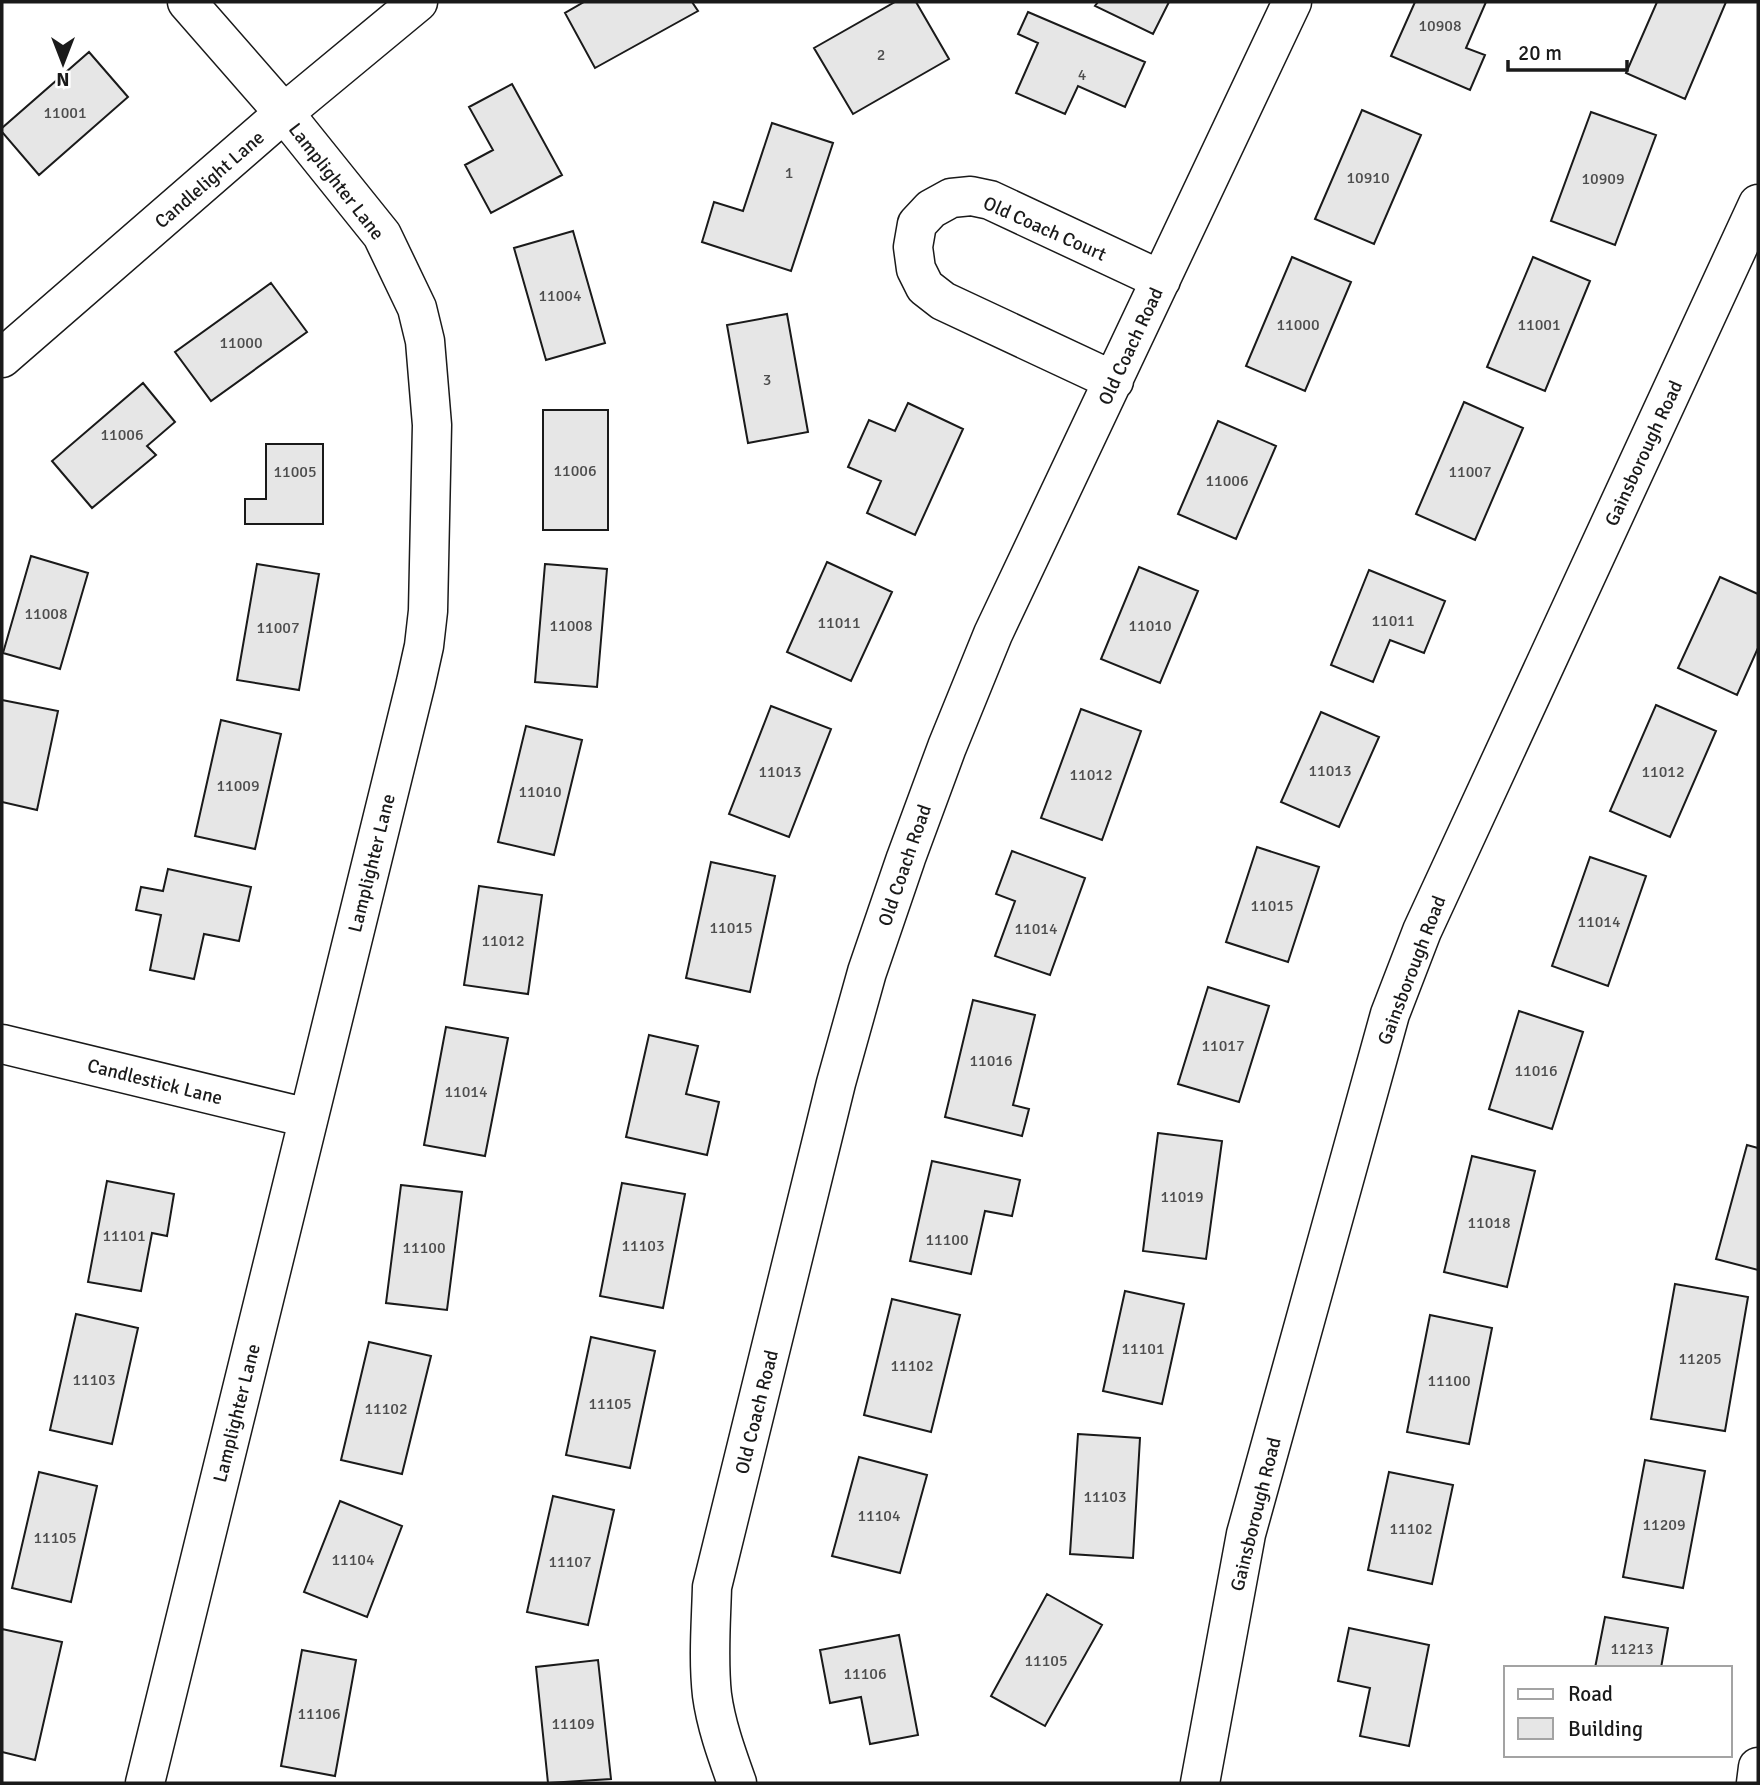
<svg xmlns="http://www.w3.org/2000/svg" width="1760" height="1785" font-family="Signika,sans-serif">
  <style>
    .building { fill: #e6e6e6; stroke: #1a1a1a; stroke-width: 2 }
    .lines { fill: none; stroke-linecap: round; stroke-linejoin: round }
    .minor-casing { stroke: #1a1a1a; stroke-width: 41 }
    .minor { stroke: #fff; stroke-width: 38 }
    .labels { text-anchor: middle; stroke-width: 5; stroke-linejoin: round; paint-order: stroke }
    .number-label { font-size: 16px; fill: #4d4d4d }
    .street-label { font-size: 19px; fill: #1a1a1a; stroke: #fff }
  </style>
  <rect width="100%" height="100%" fill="#fff"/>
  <path class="building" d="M584,2H692L698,11L595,68L565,13Z
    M895,2H916L949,59L853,114L814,48Z
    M1098,2H1169L1153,34L1095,6Z
    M1415,2H1486L1466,48L1485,55L1470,90L1391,56Z
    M1657,2H1726L1685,99L1626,73Z
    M1028,12L1145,62L1125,107L1078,86L1065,114L1016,93L1038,43L1018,34Z
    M89,52L128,97L39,175L2,132V128Z
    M512,84L562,175L491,213L465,165L493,150L469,107Z
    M1362,110L1421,135L1374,244L1315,219Z
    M1591,112L1656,135L1615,245L1551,221Z
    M772,123L833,143L791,271L702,242L714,202L743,211Z
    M573,231L605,343L546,360L514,248Z
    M1292,257L1351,282L1305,391L1246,366Z
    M1533,257L1590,281L1545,391L1487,367Z
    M271,283L307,332L211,401L175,352Z
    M787,314L808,432L748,443L727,325Z
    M143,383L175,422L147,446L156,455L92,508L52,461Z
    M1464,402L1523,428L1475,540L1416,514Z
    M908,403L963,429L915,535L867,513L881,481L848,467L869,420L895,431Z
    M543,410H608V530H543Z
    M1218,421L1276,446L1236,539L1178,514Z
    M266,444H323V524H245V499H266Z
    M31,556L88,573L60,669L3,653Z
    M827,562L892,592L851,681L787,652Z
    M257,564L319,574L299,690L237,680Z
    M545,564L607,569L597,687L535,682Z
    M1139,567L1198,591L1160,683L1101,659Z
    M1369,570L1445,601L1424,653L1390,640L1373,682L1331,665Z
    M1720,577L1758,594V648L1737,695L1678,668Z
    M2,700L58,711L37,810L2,802Z
    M1656,705L1716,731L1670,837L1610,811Z
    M771,706L831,729L789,837L729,814Z
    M1081,709L1141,731L1102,840L1041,818Z
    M1321,712L1379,737L1339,827L1281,802Z
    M221,720L281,734L255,849L195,836Z
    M526,726L582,740L554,855L498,842Z
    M1257,847L1319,867L1288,962L1226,942Z
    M1012,851L1085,878L1050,975L995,956L1015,901L996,894Z
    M1590,857L1646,876L1608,986L1552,966Z
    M711,862L775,876L750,992L686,978Z
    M168,869L251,887L239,941L204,934L194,979L150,970L161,915L136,910L141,887L163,891Z
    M479,886L542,895L528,994L464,985Z
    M1208,987L1269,1006L1239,1102L1178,1084Z
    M973,1000L1035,1015L1013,1105L1029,1109L1022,1136L945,1117Z
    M1519,1011L1583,1032L1552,1129L1489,1109Z
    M446,1027L508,1038L485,1156L424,1145Z
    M649,1035L698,1046L686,1094L719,1102L707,1155L626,1137Z
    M1158,1133L1222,1141L1206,1259L1143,1251Z
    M1747,1145L1758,1148V1270L1716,1259Z
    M1472,1156L1535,1171L1507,1287L1444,1272Z
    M932,1161L1020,1180L1012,1216L985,1211L971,1274L910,1261Z
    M107,1181L174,1194L167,1236L152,1233L141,1291L88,1282Z
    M622,1183L685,1194L663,1308L600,1296Z
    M401,1185L462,1192L447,1310L386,1303Z
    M1675,1284L1748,1297L1725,1431L1651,1419Z
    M1125,1291L1184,1304L1162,1404L1103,1391Z
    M892,1299L960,1315L931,1432L864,1415Z
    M76,1314L138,1328L112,1444L50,1430Z
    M1430,1315L1492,1328L1469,1444L1407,1432Z
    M591,1337L655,1351L630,1468L566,1455Z
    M369,1342L431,1356L402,1474L341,1460Z
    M1078,1434L1140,1438L1133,1558L1070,1554Z
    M859,1457L927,1475L900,1573L832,1556Z
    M1645,1460L1705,1471L1683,1588L1623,1577Z
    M39,1472L97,1486L71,1602L12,1588Z
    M1389,1472L1453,1485L1432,1584L1368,1570Z
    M553,1496L614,1510L588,1625L527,1612Z
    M340,1501L402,1526L367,1617L304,1592Z
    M1047,1594L1102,1625L1045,1726L991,1696Z
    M1605,1617L1668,1628L1661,1668H1595Z
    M1349,1628L1429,1645L1409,1746L1360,1736L1370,1688L1338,1681Z
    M2,1629L62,1642L35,1760L2,1752Z
    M899,1635L918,1735L870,1744L861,1697L830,1703L820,1650Z
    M302,1650L356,1660L335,1776L281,1766Z
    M598,1660L611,1779L548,1783L536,1667Z"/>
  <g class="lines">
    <defs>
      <path id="minor" d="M2,358L284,113L418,2
        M1114,381L943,301L925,287L916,269L913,247L917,224L931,209L951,198L971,196L990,200L1161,280
        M2,1044L308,1118
        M145,1783L416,682L424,646L428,611L432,425L425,341L417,308L382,235L284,113L187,2
        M737,1783C727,1755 716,1725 712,1695C708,1659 711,1623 712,1587L836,1083L867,972L906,858L947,747L993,634L1292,2
        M1200,1783L1246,1534L1390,1014L1422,931L1758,204
        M1756,1783L1758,1767"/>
    </defs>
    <use href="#minor" class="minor-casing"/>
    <use href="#minor" class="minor"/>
  </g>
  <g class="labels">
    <g class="number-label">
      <text x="1440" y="31">10908</text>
      <text x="881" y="60">2</text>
      <text x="1082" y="80">4</text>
      <text x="65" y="118">11001</text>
      <text x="789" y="178">1</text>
      <text x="1368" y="183">10910</text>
      <text x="1603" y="184">10909</text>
      <text x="560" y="301">11004</text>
      <text x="1298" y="330">11000</text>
      <text x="1539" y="330">11001</text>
      <text x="241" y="348">11000</text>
      <text x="767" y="385">3</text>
      <text x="122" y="440">11006</text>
      <text x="575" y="476">11006</text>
      <text x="295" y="477">11005</text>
      <text x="1470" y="477">11007</text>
      <text x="1227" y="486">11006</text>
      <text x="46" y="619">11008</text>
      <text x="1393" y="626">11011</text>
      <text x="839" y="628">11011</text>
      <text x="571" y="631">11008</text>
      <text x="1150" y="631">11010</text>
      <text x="278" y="633">11007</text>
      <text x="1330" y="776">11013</text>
      <text x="780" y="777">11013</text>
      <text x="1663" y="777">11012</text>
      <text x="1091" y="780">11012</text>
      <text x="238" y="791">11009</text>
      <text x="540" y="797">11010</text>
      <text x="1272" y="911">11015</text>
      <text x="1599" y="927">11014</text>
      <text x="731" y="933">11015</text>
      <text x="1036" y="934">11014</text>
      <text x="503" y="946">11012</text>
      <text x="1223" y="1051">11017</text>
      <text x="991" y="1066">11016</text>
      <text x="1536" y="1076">11016</text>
      <text x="466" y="1097">11014</text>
      <text x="1182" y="1202">11019</text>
      <text x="1489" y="1228">11018</text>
      <text x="124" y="1241">11101</text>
      <text x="947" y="1245">11100</text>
      <text x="643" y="1251">11103</text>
      <text x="424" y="1253">11100</text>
      <text x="1143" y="1354">11101</text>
      <text x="1700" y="1364">11205</text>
      <text x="912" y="1371">11102</text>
      <text x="94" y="1385">11103</text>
      <text x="1449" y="1386">11100</text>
      <text x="610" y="1409">11105</text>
      <text x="386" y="1414">11102</text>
      <text x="1105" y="1502">11103</text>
      <text x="879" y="1521">11104</text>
      <text x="1664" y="1530">11209</text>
      <text x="1411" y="1534">11102</text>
      <text x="55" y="1543">11105</text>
      <text x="353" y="1565">11104</text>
      <text x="570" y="1567">11107</text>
      <text x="1632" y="1654">11213</text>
      <text x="1046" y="1666">11105</text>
      <text x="865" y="1679">11106</text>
      <text x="319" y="1719">11106</text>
      <text x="573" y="1729">11109</text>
    </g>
    <g class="street-label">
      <text transform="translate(209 179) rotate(-41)" y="7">Candlelight Lane</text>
      <text transform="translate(337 181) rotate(52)" y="7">Lamplighter Lane</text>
      <text transform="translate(1045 228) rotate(24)" y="7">Old Coach Court</text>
      <text transform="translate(1130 346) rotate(-65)" y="7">Old Coach Road</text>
      <text transform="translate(1643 453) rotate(-65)" y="7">Gainsborough Road</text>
      <text transform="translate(371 863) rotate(-76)" y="7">Lamplighter Lane</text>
      <text transform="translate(904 865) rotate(-71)" y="7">Old Coach Road</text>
      <text transform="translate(1411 970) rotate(-69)" y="7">Gainsborough Road</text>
      <text transform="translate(155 1081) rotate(14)" y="7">Candlestick Lane</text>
      <text transform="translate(756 1412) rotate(-76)" y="7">Old Coach Road</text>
      <text transform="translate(236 1413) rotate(-76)" y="7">Lamplighter Lane</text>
      <text transform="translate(1255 1514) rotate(-76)" y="7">Gainsborough Road</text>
    </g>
  </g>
  <rect width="1760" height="1785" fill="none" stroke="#1a1a1a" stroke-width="7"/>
  <rect x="1504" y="1666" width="228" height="91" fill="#ffffff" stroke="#a3a3a3" stroke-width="2"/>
  <rect x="1518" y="1689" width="35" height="10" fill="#ffffff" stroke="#a3a3a3" stroke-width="2"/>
  <text x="1568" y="1701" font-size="21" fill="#1a1a1a">Road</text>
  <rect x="1518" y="1718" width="35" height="21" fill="#e6e6e6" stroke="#a3a3a3" stroke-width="2"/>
  <text x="1568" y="1736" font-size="21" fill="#1a1a1a">Building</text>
  <g transform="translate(63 63) rotate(180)" stroke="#ffffff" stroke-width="5" paint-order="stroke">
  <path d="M0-5L12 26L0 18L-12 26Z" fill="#1a1a1a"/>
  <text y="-10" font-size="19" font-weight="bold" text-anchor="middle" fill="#1a1a1a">N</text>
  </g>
  <path d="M1508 60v10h119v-10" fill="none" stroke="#1a1a1a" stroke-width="3.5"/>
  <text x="1518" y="60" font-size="21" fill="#1a1a1a" stroke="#ffffff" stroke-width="5" paint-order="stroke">20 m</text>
</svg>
